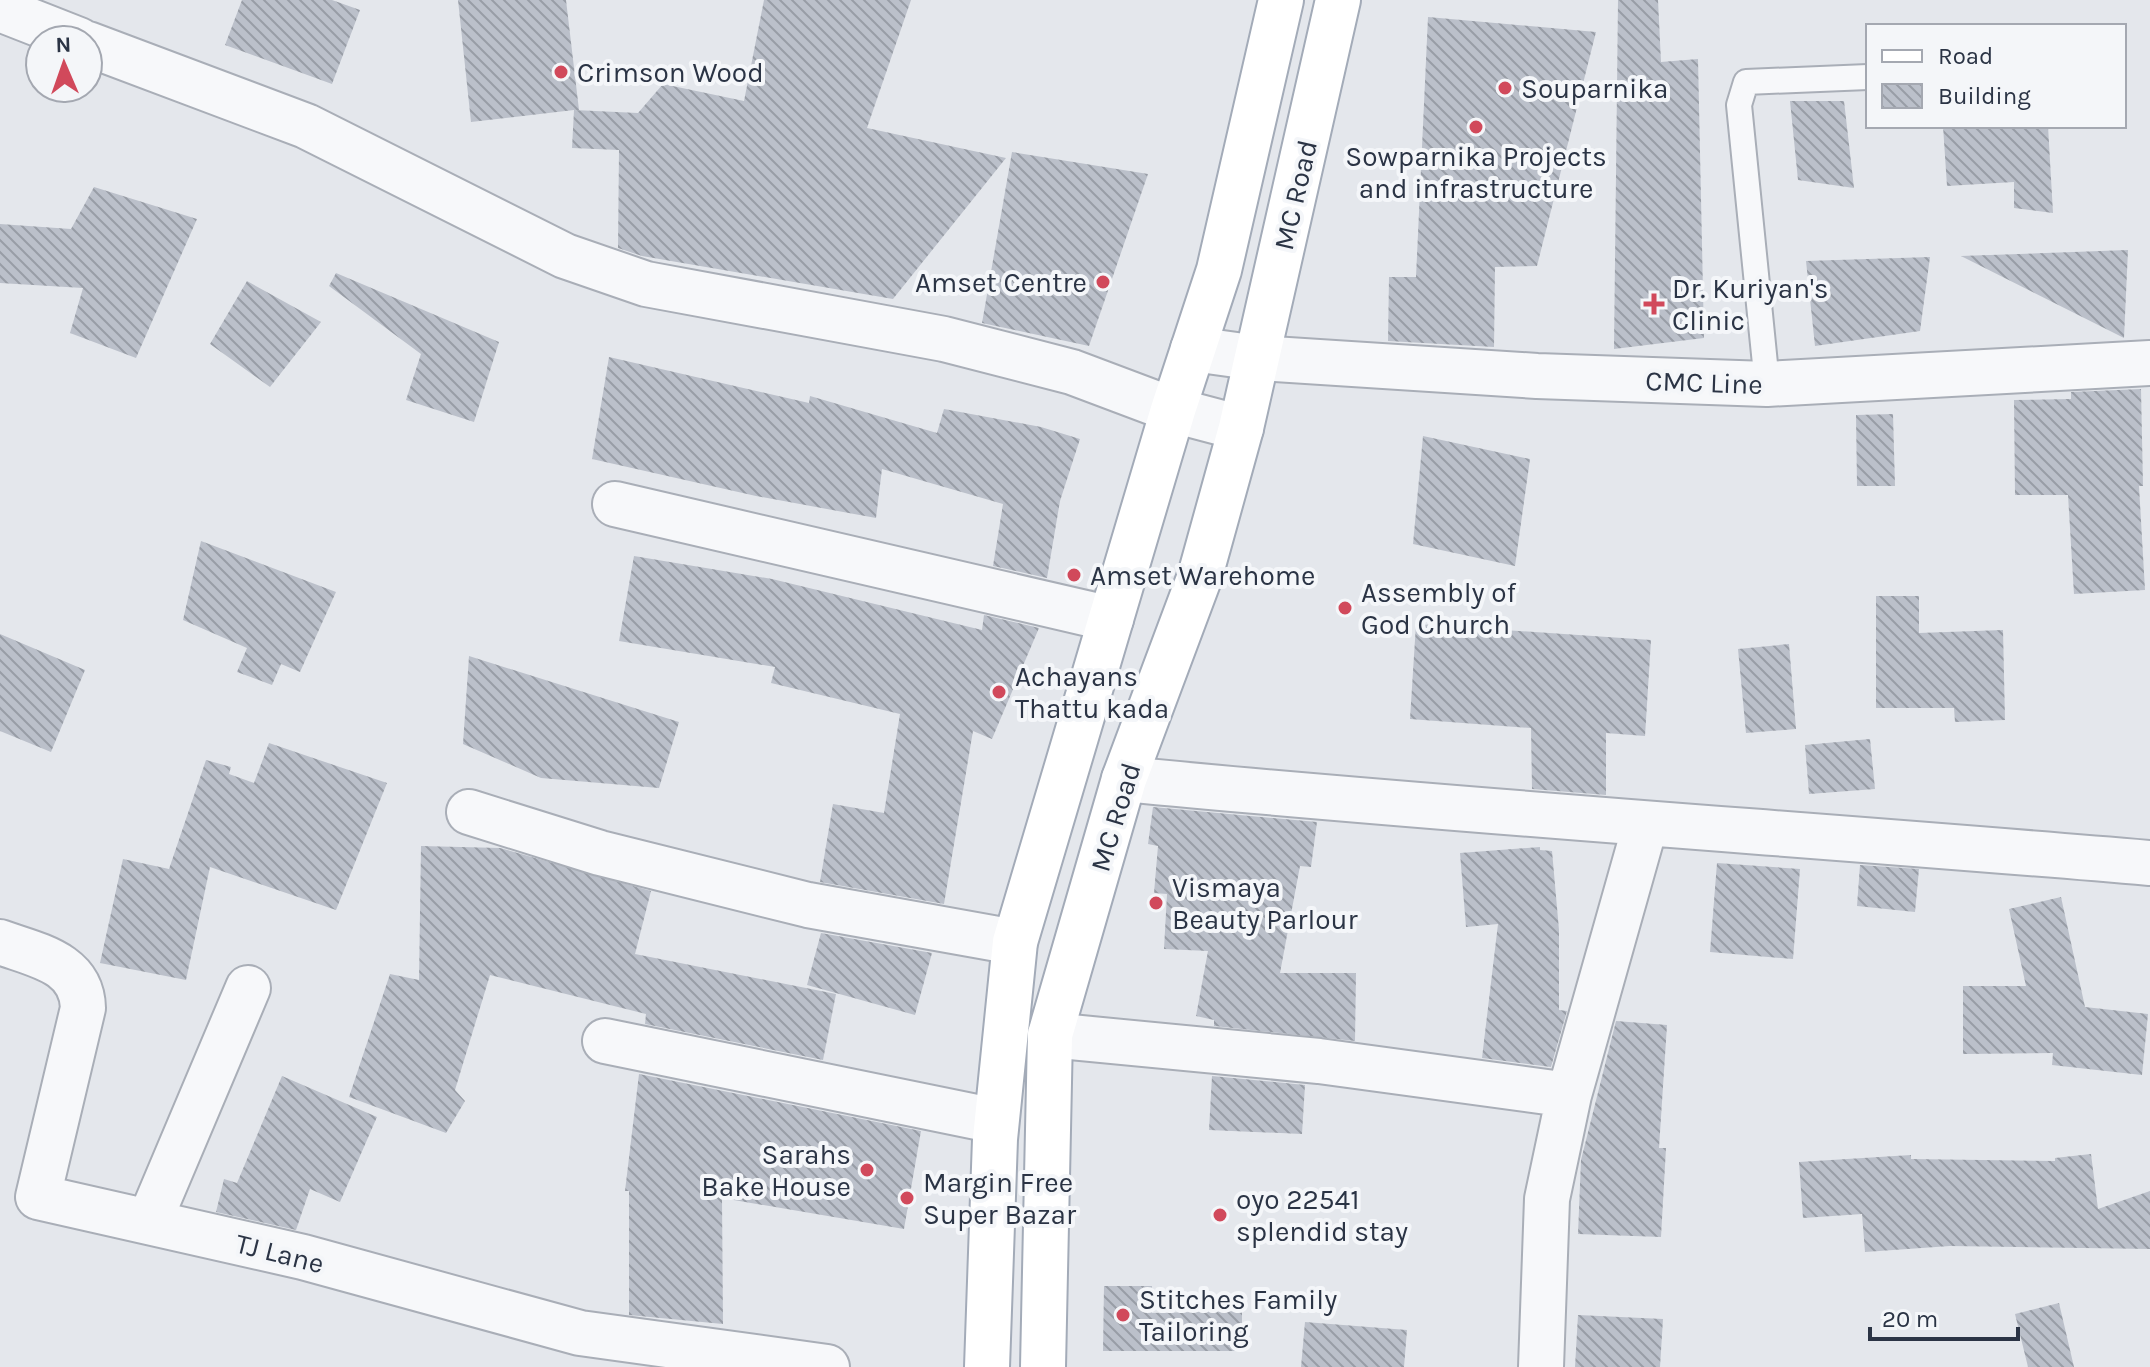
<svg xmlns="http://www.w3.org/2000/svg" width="2150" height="1367" font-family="Karla,sans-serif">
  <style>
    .building { fill: url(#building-back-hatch) }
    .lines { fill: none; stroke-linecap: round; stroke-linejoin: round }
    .lane-casing { stroke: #a9aeb7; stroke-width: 28 }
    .street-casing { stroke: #a9aeb7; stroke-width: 48 }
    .primary-casing { stroke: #a3abb8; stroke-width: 48 }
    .lane { stroke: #f7f8fa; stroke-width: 24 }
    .street { stroke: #f7f8fa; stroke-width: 44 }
    .primary { stroke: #fff; stroke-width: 44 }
    .poi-dot { fill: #d1495b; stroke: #f4f6f9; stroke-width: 3 }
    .labels { text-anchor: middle; stroke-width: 8; stroke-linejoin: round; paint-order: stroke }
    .poi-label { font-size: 28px; fill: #2b3445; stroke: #f4f6f9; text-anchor: start }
    .street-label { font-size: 28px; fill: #2b3445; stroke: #f4f6f9 }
  </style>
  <defs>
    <pattern id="building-back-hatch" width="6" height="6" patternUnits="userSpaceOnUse" patternTransform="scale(2)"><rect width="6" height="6" fill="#bbc0ca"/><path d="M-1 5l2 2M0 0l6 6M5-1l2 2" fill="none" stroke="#989da6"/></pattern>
  </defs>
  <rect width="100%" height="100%" fill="#e4e7ec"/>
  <path class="building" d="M242,0H332L360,10L332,84L225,45Z
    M458,0H566L579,110H574L638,113L663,84L744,101L764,0H911L867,128L1006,158L893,299L642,256L618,248L619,150L572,148L574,110L471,122Z
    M1618,0H1658L1661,62L1698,59L1704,338L1614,349Z
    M1428,17L1596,32L1537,266L1495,267L1494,347L1388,341L1389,277H1416Z
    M1790,101H1844L1854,188L1798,180Z
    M1943,126H2048L2053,213L2014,208V182L1947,186Z
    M1012,152L1148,174L1089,346L982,323Z
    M94,187L197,219L136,358L70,333L83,288L0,283V224L71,229Z
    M2128,250L2124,338L1961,256Z
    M1930,257L1920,331L1815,346L1806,261Z
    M336,273L499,342L474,422L406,400L421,354L329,286Z
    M247,281L321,322L270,387L210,344Z
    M609,357L809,403L810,396L937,433L944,409L1041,427L1080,439L1060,501L1047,578L993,566L1003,504L882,469L876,518L756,496L592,459Z
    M2141,389L2143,486H2139L2145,590L2074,594L2068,495H2015L2014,400L2071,399V392Z
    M1893,414L1895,486H1857L1856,415Z
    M1423,436L1530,459L1515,566L1413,544Z
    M201,541L336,592L300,672L281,664L272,685L237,672L247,648L183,620Z
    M634,556L772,579L982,630L984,615L1039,628L992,739L973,731L944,904L820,882L833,804L884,813L900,714L771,683L775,667L619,641Z
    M1876,596H1919V633L2003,630L2005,720L1955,722L1954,708H1876Z
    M1416,624L1651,640L1645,736L1606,733V795L1532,789L1531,728L1410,719Z
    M0,634L85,670L51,752L0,731Z
    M1789,644L1796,729L1746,733L1738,649Z
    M469,656L679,722L659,788L541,778L463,744Z
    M1870,739L1875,789L1809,794L1805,745Z
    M269,743L387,783L336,910L210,867L186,980L100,963L123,859L169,869L206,760L231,767L229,774L254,783Z
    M1153,807L1317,822L1311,867L1300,866L1280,973H1356L1355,1041L1214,1026V1020L1196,1016L1208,951L1164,949L1167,894L1154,893L1158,846L1148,844Z
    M421,846L500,848L651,891L635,954L836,994L823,1060L645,1024L646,1014L490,975L455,1090L465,1101L446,1133L349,1097L390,974L419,980Z
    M1540,847V850L1552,851L1559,930V1010L1567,1011L1551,1067L1482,1058L1498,924L1466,927L1460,853Z
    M1717,863L1800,869L1793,959L1710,952Z
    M1860,865L1919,869L1915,912L1857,906Z
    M2061,897L2085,1007L2148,1014L2142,1075L2052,1065L2053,1053L1963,1054V986H2026L2009,909Z
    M821,933L932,953L915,1015L807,985Z
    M1616,1021L1667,1025L1659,1148H1666L1661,1237L1578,1234L1581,1160Z
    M639,1074L921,1131L904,1229L722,1198L723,1324L629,1315V1191H625Z
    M282,1076L377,1117L340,1202L310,1189L296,1230L216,1212L224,1179L237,1183Z
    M1212,1076L1305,1085L1302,1134L1209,1130Z
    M2091,1154L2098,1209L2150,1191V1249L1950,1246L1865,1252L1862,1214L1803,1218L1799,1162L1911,1155V1159L2055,1161V1158Z
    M1104,1286H1152V1313L1242,1311V1351H1103Z
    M2059,1303L2074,1367H2028L2015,1314Z
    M1578,1315L1663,1319L1660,1367H1575Z
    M1305,1322L1407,1330L1404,1367H1301Z"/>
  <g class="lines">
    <defs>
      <path id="lane" d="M1767,384L1739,105L1746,82L1868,77"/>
      <path id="street" d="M0,9L79,40
        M88,44L306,126L565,256L646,284L944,339L1072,372L1173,410L1241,428
        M1193,349L1258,358L1537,376L1767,384L2150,363
        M615,504L1111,619
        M1124,779C1466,812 1808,834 2150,863
        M469,812L600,853L808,905L1015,942
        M0,942C35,955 82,962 83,1008L38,1197L303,1257L580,1333L827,1367
        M1050,1035L1319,1061L1569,1095
        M605,1041L996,1121
        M149,1222L248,988
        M1541,1367L1547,1199L1569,1095L1645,826"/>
      <path id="primary" d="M987,1367L995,1139L1015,942L1173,410L1219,270L1281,0
        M1043,1367L1050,1035L1124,779L1200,576L1241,428L1338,0"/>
    </defs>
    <use href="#lane" class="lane-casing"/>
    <use href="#street" class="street-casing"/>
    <use href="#primary" class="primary-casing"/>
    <use href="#lane" class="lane"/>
    <use href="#street" class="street"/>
    <use href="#primary" class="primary"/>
  </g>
  <g class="poi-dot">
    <circle cx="561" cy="72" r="8"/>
    <circle cx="1505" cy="88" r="8"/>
    <circle cx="1476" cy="127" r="8"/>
    <circle cx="1103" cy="282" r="8"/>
    <path d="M1650 292h8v8h8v8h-8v8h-8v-8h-8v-8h8z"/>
    <circle cx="1074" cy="575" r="8"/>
    <circle cx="1345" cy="608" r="8"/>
    <circle cx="999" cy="692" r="8"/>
    <circle cx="1156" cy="903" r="8"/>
    <circle cx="867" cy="1170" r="8"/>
    <circle cx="907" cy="1198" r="8"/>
    <circle cx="1220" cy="1215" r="8"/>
    <circle cx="1123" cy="1315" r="8"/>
  </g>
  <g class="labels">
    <g class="poi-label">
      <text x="577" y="82">Crimson Wood</text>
      <text x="1521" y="98">Souparnika</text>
      <text x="1476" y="166" text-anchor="middle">Sowparnika Projects<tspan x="1476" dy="32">and infrastructure</tspan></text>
      <text x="1087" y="292" text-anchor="end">Amset Centre</text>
      <text x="1672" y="298">Dr. Kuriyan's<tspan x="1672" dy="32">Clinic</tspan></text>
      <text x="1090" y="585">Amset Warehome</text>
      <text x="1361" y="602">Assembly of<tspan x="1361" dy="32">God Church</tspan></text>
      <text x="1015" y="686">Achayans<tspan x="1015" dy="32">Thattu kada</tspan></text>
      <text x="1172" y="897">Vismaya<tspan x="1172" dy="32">Beauty Parlour</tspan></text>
      <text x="851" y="1164" text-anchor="end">Sarahs<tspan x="851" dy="32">Bake House</tspan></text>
      <text x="923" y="1192">Margin Free<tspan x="923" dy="32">Super Bazar</tspan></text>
      <text x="1236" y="1209">oyo 22541<tspan x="1236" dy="32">splendid stay</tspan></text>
      <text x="1139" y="1309">Stitches Family<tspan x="1139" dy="32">Tailoring</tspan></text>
    </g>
    <g class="street-label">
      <text transform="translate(1295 195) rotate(-77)" y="10">MC Road</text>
      <text transform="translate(1704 382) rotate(2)" y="10">CMC Line</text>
      <text transform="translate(1115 817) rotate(-73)" y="10">MC Road</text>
      <text transform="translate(280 1253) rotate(14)" y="10">TJ Lane</text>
    </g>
  </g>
  <rect x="1866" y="24" width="260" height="104" fill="#f4f6f9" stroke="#a4a8b1" stroke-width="2"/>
  <rect x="1882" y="50" width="40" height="12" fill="#ffffff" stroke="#a4a8b1" stroke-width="2"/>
  <text x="1938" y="64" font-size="24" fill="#2b3445">Road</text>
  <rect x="1882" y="84" width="40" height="24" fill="url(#building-back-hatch)" stroke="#a4a8b1" stroke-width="2"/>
  <text x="1938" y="104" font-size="24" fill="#2b3445">Building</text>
  <g transform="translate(64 64) rotate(358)"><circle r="38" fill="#f4f6f9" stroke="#a4a8b1" stroke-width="2"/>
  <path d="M0-6L14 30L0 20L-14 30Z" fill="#d1495b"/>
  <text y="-12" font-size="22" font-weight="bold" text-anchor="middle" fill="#2b3445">N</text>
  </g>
  <path d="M1870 1327v12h148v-12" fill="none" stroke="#2b3445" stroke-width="4"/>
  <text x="1882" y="1327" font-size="24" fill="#2b3445" stroke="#f4f6f9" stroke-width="6" paint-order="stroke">20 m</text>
</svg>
